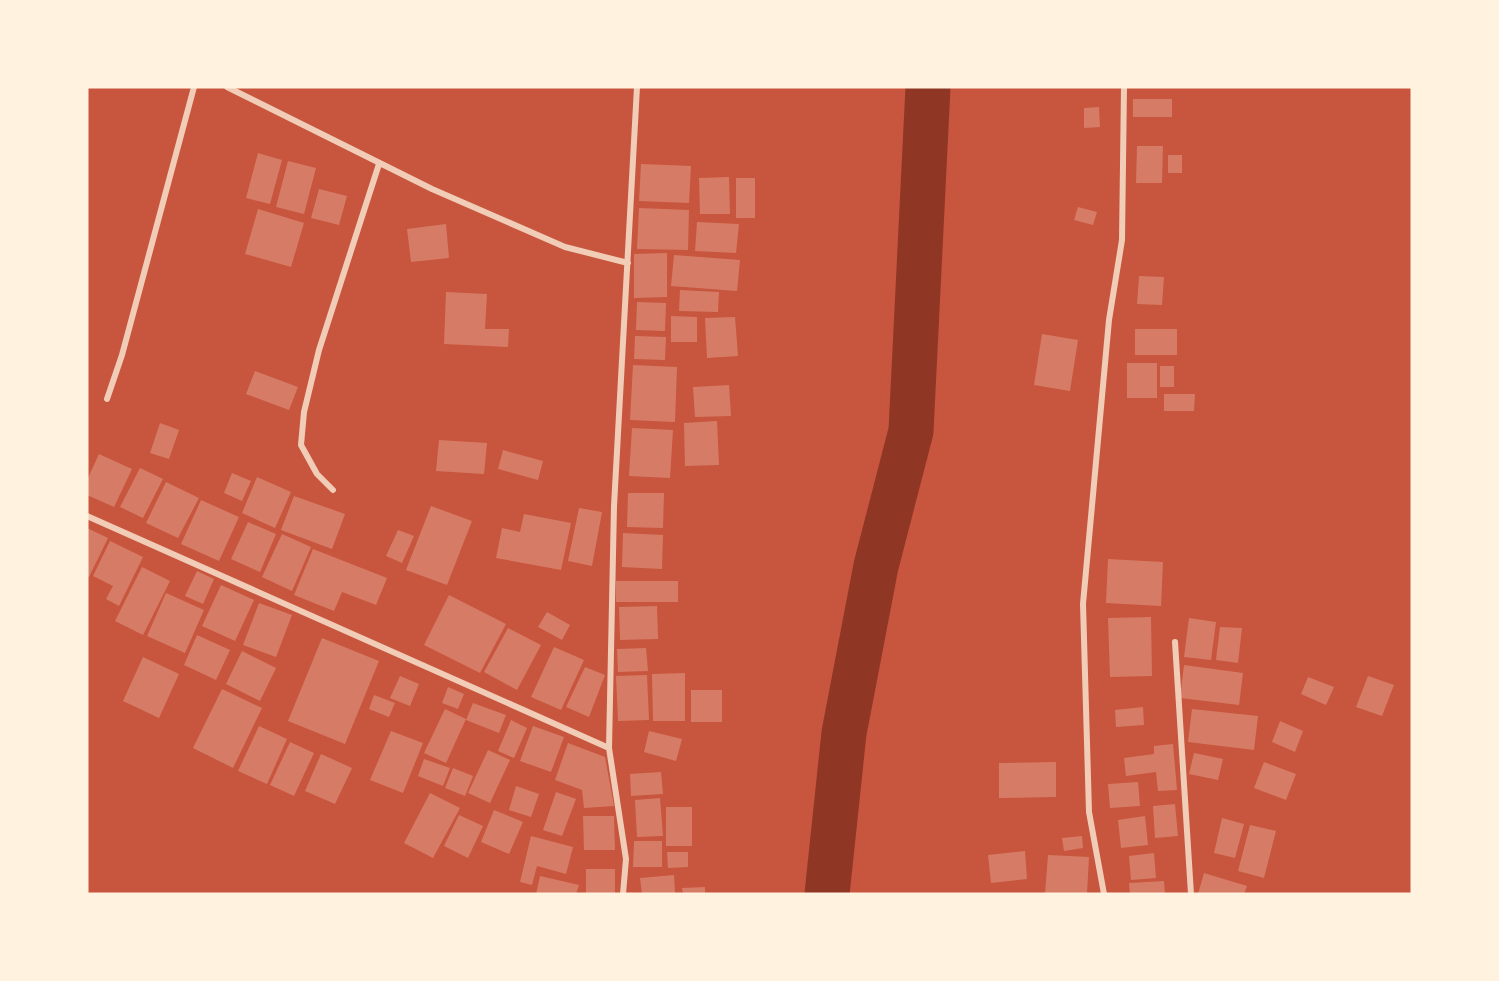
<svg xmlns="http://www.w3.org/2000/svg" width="1499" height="981" font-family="Inter,sans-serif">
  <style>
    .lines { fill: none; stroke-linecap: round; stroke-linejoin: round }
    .river { stroke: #8f3625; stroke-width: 45 }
    .building { fill: #d67c66 }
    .minor { stroke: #f1ccb7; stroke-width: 6 }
  </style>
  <rect width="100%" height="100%" fill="#c8553d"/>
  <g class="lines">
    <path class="river" d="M827,894L844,733L876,566L911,431L928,87"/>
  </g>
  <path class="building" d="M1133,99H1172V117H1133Z
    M1099,107L1100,127L1084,128V108Z
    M1137,146H1163L1162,183H1136Z
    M258,153L282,160L270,204L246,198Z
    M1168,155H1182V173H1168Z
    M288,161L316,168L304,214L276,207Z
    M641,164L691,166L689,203L639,201Z
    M729,177L730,214H700L699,178Z
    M736,178H755V218H736Z
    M319,189L347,196L339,225L311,218Z
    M1078,207L1097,212L1093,225L1074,220Z
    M639,208L689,210L688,250L637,249Z
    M258,209L304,223L291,267L245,254Z
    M697,222L739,224L736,253L695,251Z
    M446,224L449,258L411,262L407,229Z
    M667,253V297L634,298V254Z
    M674,255L740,260L737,291L671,286Z
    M1139,276L1164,277L1162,305L1137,304Z
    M680,290L719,292L718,312L679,311Z
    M446,292L487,294L485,329H509L508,347L444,344Z
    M637,302L666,303L665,331L636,330Z
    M671,316L697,317V342H671Z
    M735,317L738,356L707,358L705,318Z
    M1135,329H1177V355H1135Z
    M1042,334L1078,340L1070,391L1034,385Z
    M635,336L666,337L665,360L634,359Z
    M1127,363H1157V398H1127Z
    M633,365L677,367L675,422L630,420Z
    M1160,366H1174V387H1160Z
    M255,371L298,387L289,410L246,394Z
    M729,385L731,416L695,417L693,387Z
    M1164,394H1195L1194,411H1164Z
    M717,421L719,465L685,466L684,423Z
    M160,423L179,430L169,459L150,453Z
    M632,428L673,430L670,478L629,476Z
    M439,440L487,443L484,474L436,471Z
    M503,450L543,461L538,480L498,469Z
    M99,454L132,469L114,507L87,495V480Z
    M140,468L163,479L143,518L120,507Z
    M232,473L251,481L242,501L224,493Z
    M257,477L291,492L275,528L242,513Z
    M166,482L199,498L178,538L146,523Z
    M628,493H664L663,528L627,527Z
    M294,496L345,514L332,549L281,530Z
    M201,500L239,517L219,561L181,544Z
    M431,506L472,521L447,585L406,570Z
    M579,508L602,512L592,566L568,561Z
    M524,514L571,523L561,570L496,558L502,528L520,532Z
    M248,522L276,534L260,572L231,559Z
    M87,528L108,538L89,577L87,576Z
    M398,530L414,536L402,563L386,556Z
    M623,533L663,535L662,569L622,567Z
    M282,534L311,547L292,591L262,577Z
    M110,541L143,557L119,606L106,599L113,586L93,576Z
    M313,549L387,578L376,605L342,592L334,611L294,595Z
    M1108,559L1163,562L1161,606L1106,603Z
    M142,567L170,581L143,635L115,621Z
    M197,571L214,579L203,604L185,596Z
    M616,581H678V602H616Z
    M221,585L254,600L235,641L202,626Z
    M166,593L204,610L185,653L147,636Z
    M449,595L506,624L480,673L424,645Z
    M259,603L292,615L276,657L243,645Z
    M657,606L658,639L620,640L619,607Z
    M547,612L570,625L562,640L538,627Z
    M1151,617L1152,676L1110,677L1108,618Z
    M1189,618L1216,622L1211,660L1184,657Z
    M1220,627L1242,628L1238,663L1216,660Z
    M508,628L541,645L517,690L484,672Z
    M197,635L230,650L216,680L184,665Z
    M322,638L379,661L345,744L288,721Z
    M554,647L584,660L561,710L531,697Z
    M646,648L648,671L618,672L617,649Z
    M242,651L276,668L260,701L226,684Z
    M143,657L179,674L159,718L123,701Z
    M1184,665L1243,673L1239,705L1180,698Z
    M585,667L605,675L589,717L566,707Z
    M685,673V721H653L652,674Z
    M647,675L649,720L618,721L616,676Z
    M400,676L419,684L410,706L390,698Z
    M1368,676L1394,685L1382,716L1356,707Z
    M1308,677L1334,687L1326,705L1301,694Z
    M448,687L464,694L458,709L442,703Z
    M222,689L262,708L233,768L193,748Z
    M691,690H722V722H691Z
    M374,695L395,703L389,717L369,709Z
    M473,703L506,715L499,733L466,720Z
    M1143,707L1144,725L1116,727L1115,710Z
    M445,709L466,719L446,763L424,753Z
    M1192,709L1258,716L1254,750L1188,742Z
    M511,720L527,728L514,758L498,751Z
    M1280,721L1303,731L1295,752L1272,742Z
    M259,726L287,739L267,784L238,771Z
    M533,726L564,737L551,772L520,761Z
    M391,731L423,743L403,793L370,780Z
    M649,731L682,739L676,761L644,752Z
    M290,742L314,753L294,796L270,785Z
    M568,743L605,757L614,806L584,808L582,790L555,780Z
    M1173,744L1177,790L1158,791L1156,772L1126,776L1124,758L1154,754V746Z
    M488,750L510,760L490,803L468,793Z
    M1194,753L1223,759L1218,780L1189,774Z
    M321,754L352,768L335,804L305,791Z
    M424,759L450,768L443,786L418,776Z
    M1056,762V797L999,798V763Z
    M1264,762L1296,774L1286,800L1254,788Z
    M453,768L473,776L465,796L445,788Z
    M661,772L663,794L631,796L630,774Z
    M1138,782L1140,806L1110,808L1108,784Z
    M516,786L539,794L531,817L509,810Z
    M556,792L576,799L562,836L543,830Z
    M430,793L460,808L433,858L404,843Z
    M660,798L663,836L637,837L635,800Z
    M1175,804L1178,836L1155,838L1153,806Z
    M666,807H692V846H666Z
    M494,810L523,822L509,854L481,842Z
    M459,815L483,826L468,858L444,846Z
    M583,816H614L615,850H584Z
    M1145,816L1148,845L1121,848L1118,820Z
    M1222,818L1244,824L1235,858L1214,853Z
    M1250,825L1276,831L1264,878L1238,871Z
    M531,836L573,847L566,874L537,866L532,885L520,882Z
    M1082,836L1083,848L1064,851L1062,838Z
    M634,841H662V867H633Z
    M1025,851L1027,879L991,883L988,855Z
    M667,852H688V867L668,868Z
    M1154,853L1156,878L1131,880L1129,856Z
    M1048,855L1089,857L1087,894H1045Z
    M586,869H615V894H586Z
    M1204,873L1247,886L1244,894H1198Z
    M674,875L675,894H642L640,878Z
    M540,876L579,885L576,894H536Z
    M1164,881L1165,894H1130L1129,883Z
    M705,887V894H683L682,888Z"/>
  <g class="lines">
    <path class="minor" d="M227,87L432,189L565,247L628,263
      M107,399L122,355L194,87
      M333,490L317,474L301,445L304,412L319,350L379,164
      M87,516L609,748
      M1175,642L1191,894
      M623,894L626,859L609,748L614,506L637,87
      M1104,894L1089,812L1083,604L1109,320L1122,240L1124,87"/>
  </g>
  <rect width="1499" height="981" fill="none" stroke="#fff3e0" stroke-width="177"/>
</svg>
